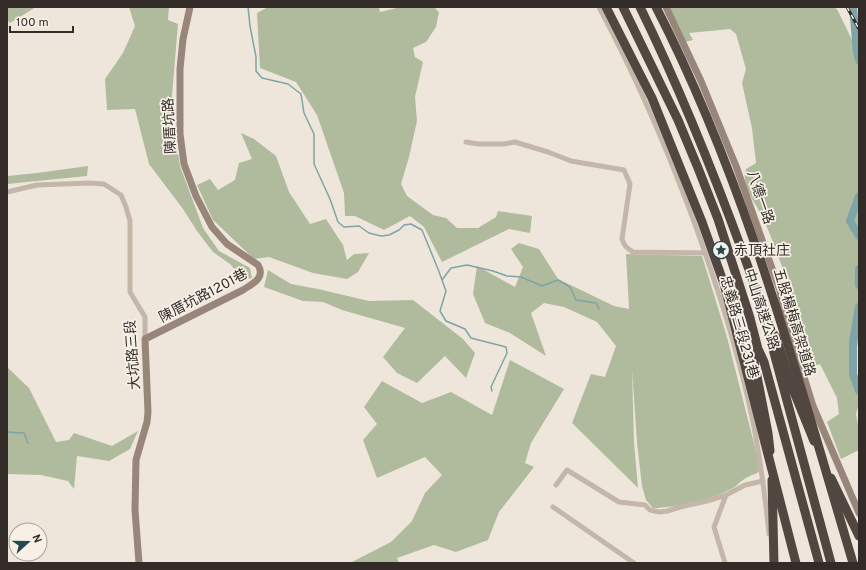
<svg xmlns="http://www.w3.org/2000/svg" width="866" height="570" font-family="Overpass,'Noto Sans TC',sans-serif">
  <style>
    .green { fill: #b0bb9d }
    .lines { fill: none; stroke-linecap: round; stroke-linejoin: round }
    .stream { stroke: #7ea4a7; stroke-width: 1.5 }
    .river { stroke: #7ea4a7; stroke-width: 8 }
    .street { stroke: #c4b6a9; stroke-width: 5 }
    .secondary { stroke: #98867a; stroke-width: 7 }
    .highway { stroke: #524640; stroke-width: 9 }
    .rail-casing { stroke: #322b28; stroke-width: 3 }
    .rail { stroke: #f6f0e7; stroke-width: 1.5; stroke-dasharray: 4.5; stroke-linecap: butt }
    .highway-bridge { stroke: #524640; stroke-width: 9 }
    .labels { text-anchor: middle; stroke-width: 3.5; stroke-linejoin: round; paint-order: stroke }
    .street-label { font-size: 14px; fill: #322b28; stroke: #f6f0e7 }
    .poi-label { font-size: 14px; fill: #322b28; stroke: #f6f0e7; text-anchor: start }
  </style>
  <rect width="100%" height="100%" fill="#eee6db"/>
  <path class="green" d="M7,7H36L10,23L7,20Z
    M129,7H169L168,20L178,24L171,107L180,166L203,228L219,251L250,268L252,278L244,280L230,264L213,252L197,231L183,209L149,164L135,109L107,110L105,79L123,53L135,26Z
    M268,7H379L380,12L401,7H434L439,12L436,27L426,42L413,48L415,57L423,62L415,97L417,121L409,157L401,184L407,196L433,215L446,218L457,228H478L496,217L498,211L532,216L530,233L509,229L442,262L424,227L410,216L384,230L355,216H345L344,193L317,115L296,82L260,68L257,13Z
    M668,7H833L837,9L852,40L859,68V338L851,373L859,389V403L856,414L859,430V450L841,459L827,422L839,414L837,398L820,364L811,367L809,375L790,323C791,320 793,317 794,314C797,302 769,230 762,216C755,202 740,185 746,169L756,163L752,128L742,83L746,69L736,34L730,29L689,33L693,40L685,42Z
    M241,133L254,139L276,156L289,192L310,224L326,219L343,245L347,260L354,254L369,253L358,272L347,279L313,273L269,257L254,259L213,220L197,185L210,179L218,190L235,180L239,163L252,159Z
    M88,166L87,176L7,184V176L37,173Z
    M519,243L539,249L558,279L614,306L629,309L626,254L702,256L727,337L759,463V471C756,475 753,474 748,477C743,479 739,484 733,488C713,499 676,508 653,508L646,500L642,486L637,443L632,369L634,442L638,488L572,423L591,374L605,377L616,346L597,322L564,307L544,303L531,313L546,356L510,333L485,323L473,294L477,266L515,287L523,267L511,249Z
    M268,270L291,284L318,289L369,301L413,300L463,339L475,353L466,378L445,356L417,383L397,373L383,357L405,328L342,310L323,302L303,301L264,287Z
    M510,360L564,389L531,443L525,463L534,467L499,512L488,540L456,552L434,545L397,558L399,563H350L391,542L412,521L425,493L442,475L425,457L377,478L363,440L377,424L364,407L382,381L422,403L451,392L492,415Z
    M7,367L29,388L56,442L69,440L74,433L112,446L138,431L130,449L109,461L77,456L74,489L68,481L41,475L7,474Z"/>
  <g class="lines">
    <path class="stream" d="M248,7L250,26L256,57V71L262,78L288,84L301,94L304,113L314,134V164L330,199L338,222L344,227L359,226L369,233L381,236L389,235L399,230L404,225L411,224L422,230L438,269L446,291L440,311L446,321L465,329L471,338L506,347L507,353L491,387L492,391
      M442,280L451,268L467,265L493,271L507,276L521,277L542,286L558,280L570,287L576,300L596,303L599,309
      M7,432L24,433L28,443"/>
    <path class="river" d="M853,7L857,52L859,60
      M859,196L850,221L859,236
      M859,269V285
      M859,307L853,342V374L859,391"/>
    <path class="street" d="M599,7C634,73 664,141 690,211C715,278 737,347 752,417C760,456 765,495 769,534
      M466,142L478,144H504L515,142L548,152L571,161L624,170L630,184L622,239C624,245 626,248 633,252L705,253
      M7,192L37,185L89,183L104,184L121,195L126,207L130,221V292L145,317V339
      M556,485L567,470L619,502L645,505L650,510L659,512L667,511L684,506L707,501L726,495L745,485L763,481
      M553,507L634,563
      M725,563L714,527L726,495"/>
    <path class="secondary" d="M666,7L701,81L736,166L780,291L788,333L799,361L813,406L859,513
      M139,563L135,510L136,460L147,422L148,412L145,339L243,290C252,284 266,278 258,265L227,244L212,227L196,196L184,164L180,134V69L183,39L190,7"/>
    <path class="highway" d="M623,7L678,120L698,168L718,219L750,318L758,349L764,362L819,563
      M640,7C691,111 732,219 770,329V338L831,563
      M773,334L776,337L792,387L814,441
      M758,349L754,361L768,433L770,451
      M831,478L859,536
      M772,480L774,563"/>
    <defs>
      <path id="rail" d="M847,7L859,29"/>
    </defs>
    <use href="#rail" class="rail-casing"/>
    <use href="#rail" class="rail"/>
    <path class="highway-bridge" d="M606,7L652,98L702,222L724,284L796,563
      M656,7C746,182 797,375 853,563"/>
  </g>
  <defs>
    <symbol id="sight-ring" viewBox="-11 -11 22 22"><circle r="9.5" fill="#f6f0e7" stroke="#224a4f" stroke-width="1.5"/><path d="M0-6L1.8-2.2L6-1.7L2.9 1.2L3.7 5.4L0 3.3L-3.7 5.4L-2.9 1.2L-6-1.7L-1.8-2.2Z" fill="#224a4f"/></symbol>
  </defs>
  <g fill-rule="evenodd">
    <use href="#sight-ring" x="711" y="240" width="20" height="20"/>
  </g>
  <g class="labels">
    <g class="street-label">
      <text transform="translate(169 126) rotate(-93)" y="5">陳厝坑路</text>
      <text transform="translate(761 197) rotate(71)" y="5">八德一路</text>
      <text transform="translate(203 295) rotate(-28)" y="5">陳厝坑路1201巷</text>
      <text transform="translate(762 309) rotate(72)" y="5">中山高速公路</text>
      <text transform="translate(795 322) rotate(73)" y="5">五股楊梅高架道路</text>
      <text transform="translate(740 327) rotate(74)" y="5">忠義路三段231巷</text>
      <text transform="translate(132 355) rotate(-94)" y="5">大坑路三段</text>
    </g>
    <g class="poi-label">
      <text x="734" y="255">赤頂社庄</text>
    </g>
  </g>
  <rect width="866" height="570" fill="none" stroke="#322b28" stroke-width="16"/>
  <g transform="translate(28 542) rotate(69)"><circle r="19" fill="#f6f0e7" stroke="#a8a19b"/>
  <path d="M0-3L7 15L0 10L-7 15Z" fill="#224a4f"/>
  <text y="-6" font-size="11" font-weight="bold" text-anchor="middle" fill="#322b28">N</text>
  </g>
  <path d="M10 26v6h63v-6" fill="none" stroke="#322b28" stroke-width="2"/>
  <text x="16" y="26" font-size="12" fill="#322b28" stroke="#f6f0e7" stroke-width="3" paint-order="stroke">100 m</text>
</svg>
